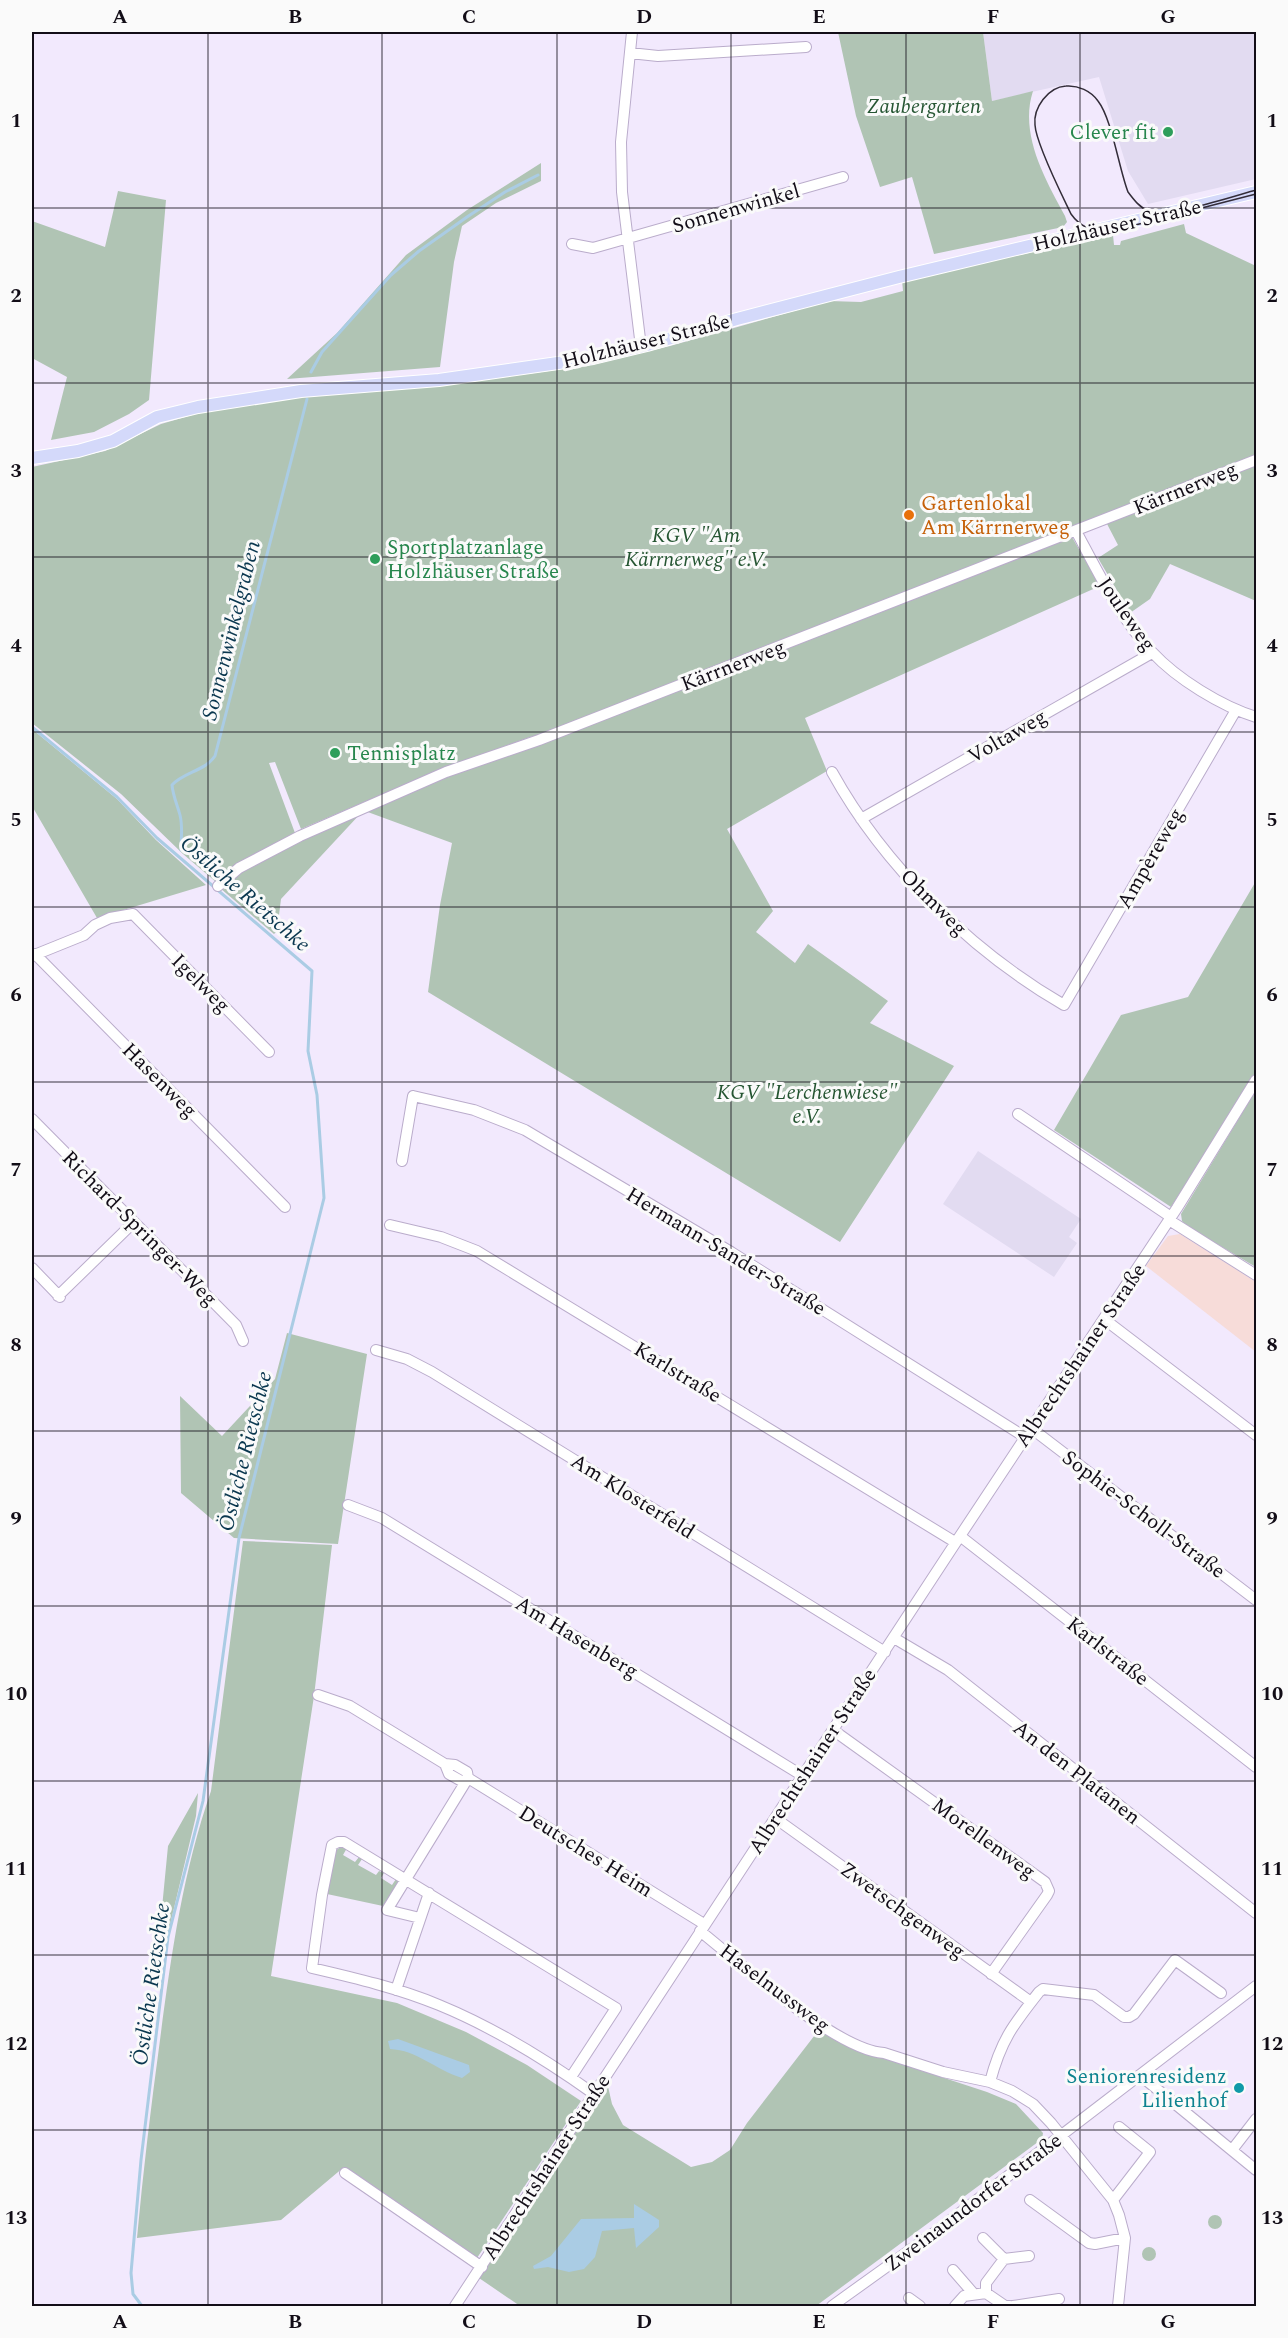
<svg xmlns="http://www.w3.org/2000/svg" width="1288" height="2338" font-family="Spectral,serif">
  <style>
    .commercial { fill: #f7dcd9 }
    .industrial { fill: #e2dbf1 }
    .green { fill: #b0c4b4 }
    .water { fill: #aacce4 }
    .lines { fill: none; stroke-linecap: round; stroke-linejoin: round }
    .stream { stroke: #aacce4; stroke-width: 3 }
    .minor-casing { stroke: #baaccb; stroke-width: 12 }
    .major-casing { stroke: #fff; stroke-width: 14 }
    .minor { stroke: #fff; stroke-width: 10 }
    .major { stroke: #d4d9fa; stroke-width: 12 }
    .tram { stroke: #332d39; stroke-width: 1.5 }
    .grid { fill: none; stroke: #120d17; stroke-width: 1.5; stroke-opacity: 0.55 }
    .leisure-dot { fill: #2e9e5b; stroke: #fafafa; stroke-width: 2 }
    .food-dot { fill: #e8710a; stroke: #fafafa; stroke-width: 2 }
    .culture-dot { fill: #0f9aa8; stroke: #fafafa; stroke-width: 2 }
    .labels { text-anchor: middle; stroke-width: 6; stroke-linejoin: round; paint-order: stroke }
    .park-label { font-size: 21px; font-style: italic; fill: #255532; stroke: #fafafa }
    .leisure-label { font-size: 21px; fill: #27864d; stroke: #fafafa; text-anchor: start }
    .street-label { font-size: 21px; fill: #120d17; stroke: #fafafa }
    .food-label { font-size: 21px; fill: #c56008; stroke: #fafafa; text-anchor: start }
    .culture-label { font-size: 21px; fill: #0d838f; stroke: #fafafa; text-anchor: end }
    .water-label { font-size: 22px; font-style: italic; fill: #0a374f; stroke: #fafafa }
    .neatline { fill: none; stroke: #120d17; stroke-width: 2 }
    .grid-label { font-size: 20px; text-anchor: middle; font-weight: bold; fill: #120d17 }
  </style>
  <rect width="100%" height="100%" fill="#f2e9fd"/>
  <path class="commercial" d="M1180,1234L1256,1282V1352L1146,1266L1168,1236Z"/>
  <path class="industrial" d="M983,32H1256V179L1148,204L1128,171L1099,77L992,101Z
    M978,1151L1081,1219L1069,1237L1077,1243L1054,1277L943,1204Z"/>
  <path class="green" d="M838,32H983L992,101L1033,91C1019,134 1045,179 1065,216L1067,222L1063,227L934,254L912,177L880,187L856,116Z
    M541,163V181L496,203L462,226L454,262L440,367L287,379L337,333L406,255L467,210Z
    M118,191L166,200L149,400L129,414L94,432L51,440L67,377L32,358V221L105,247Z
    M1184,224L1186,233L1256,266V457L1068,530L1100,586L805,718L827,771L727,829L773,911L756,932L795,963L808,944L888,1001L870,1023L954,1066L840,1242L428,992L440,905L452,843L365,811L449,775L536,743L533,736L444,768L301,829L275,762L269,763L295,833L229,870L216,882L183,854L121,794L32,723V467L105,451L161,424L206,411L300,396L446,385L586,366L670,346L829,301L861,302L903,291L902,280L1113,235L1114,245H1120L1121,241Z
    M1256,465V601L1170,564L1150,599L1130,613L1098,558L1118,545L1106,522Z
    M32,729L117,799L156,840L206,885L97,918L32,806Z
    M361,813L281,899L277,931L274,934L220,888C261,854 314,835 361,813Z
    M1256,881V1073L1171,1207L1054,1130L1121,1015L1188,997Z
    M1256,1090V1262L1254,1266L1185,1225L1182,1221L1181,1214Z
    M287,1333L367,1354L338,1544L234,1538L181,1493L180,1396L222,1436L275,1379Z
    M243,1541L332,1545L314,1696L271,1976L397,2003L466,2032L527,2065L581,2101L477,2258L344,2167L281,2220L137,2238C143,2172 151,2106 160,2040C171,1956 183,1871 211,1791Z
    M198,1793L196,1816L164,1950L158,1949L168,1846Z
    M339,1848H347L343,1855L355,1862L359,1857L362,1859L358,1865L376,1875L379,1871L384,1873L381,1878L392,1885L396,1879L399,1881L383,1906L327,1894L335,1851Z
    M818,2031L856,2049L987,2092L1016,2104L1043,2133L1042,2139L816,2306H520L479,2278L607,2082L612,2104L623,2125L691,2167L712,2162L730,2150L747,2123Z
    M1208 2222a7 7 0 1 1 14 0a7 7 0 1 1-14 0Z
    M1142 2254a7 7 0 1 1 14 0a7 7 0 1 1-14 0Z"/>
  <path class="water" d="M398,2039L469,2065L470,2072L462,2078C436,2070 417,2050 390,2049L388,2041Z
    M634,2204L659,2220V2227L636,2248L634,2228L602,2231L595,2257L584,2269L569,2272L548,2267L534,2269L533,2266L551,2256L581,2219L634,2218Z"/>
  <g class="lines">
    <path class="stream" d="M311,372L322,352L391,275L419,251L467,217L505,192L538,175
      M32,727L117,797L157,838L312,971L308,1051L317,1095L324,1198L239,1538L203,1801L168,1937L141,2160L131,2273L133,2294L142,2306
      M181,850C181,838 183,827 180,815C177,804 173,796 172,785C184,772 205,771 215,756L307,399"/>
    <defs>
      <path id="minor" d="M632,32L621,142L622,192L641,347
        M630,53L658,56L806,47
        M572,244L593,248L843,177
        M1076,531C1098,572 1120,618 1152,652C1177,679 1221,706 1256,717
        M832,772C884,866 971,951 1064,1005L1236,710
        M861,819L1152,653
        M218,886L239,868L300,836L446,772L539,740L1256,460
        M35,954L285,1207
        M32,956L84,935L95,925L110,918L133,914L269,1052
        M1018,1114L1171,1217
        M32,1119L236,1325L243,1341
        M402,1161L413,1096L474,1110L525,1130L731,1252L1025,1437
        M1169,1220L1256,1275
        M390,1225L441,1237L477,1251L955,1542
        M32,1268L60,1297
        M58,1296L134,1222
        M1104,1319L1256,1435
        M376,1350L407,1359L432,1372L885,1652
        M1031,1428L1256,1600
        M348,1505L382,1518L803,1776
        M960,1536L1256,1767
        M894,1638L948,1670L1256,1913
        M318,1695L350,1706L445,1764L455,1765L467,1772L468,1778L704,1924
        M833,1730L1045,1882L1049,1891L1047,1895L991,1974
        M445,1764L449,1774L465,1783
        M775,1818L1031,2002
        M420,1918L387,1910L468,1778
        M700,1931C740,1963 836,2050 884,2053L943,2072L990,2082L1012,2091L1033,2104L1051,2123L1113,2200L1119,2215L1125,2238L1118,2306
        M396,1990L429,1893
        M1141,2076L1256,2170
        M571,2077L616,2008L344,1842H338L332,1845L322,1895L312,1968C355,1978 398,1988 439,2005C495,2028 545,2059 594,2094
        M990,2082C1001,2040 1013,2025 1039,1992L1043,1989L1094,1995L1124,2017H1129L1134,2014L1175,1960L1221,1993
        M1232,2150L1256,2119
        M345,2173L482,2267
        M1030,2200L1089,2243L1095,2244L1125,2238
        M1113,2200L1150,2152L1119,2127
        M983,2238L1004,2259
        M953,2270L973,2293
        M986,2293V2283L1004,2259L1029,2256
        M909,2298L920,2306
        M455,2306L960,1536L1177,1208L1256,1080
        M832,2306L935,2232L1256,1986
        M955,2306L964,2296L986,2293L1005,2306H1010
        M1013,2306L1059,2299"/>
      <path id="major" d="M32,458L78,451L113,441L157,417L198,407L301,391L439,380L593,358L647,345L737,319L899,277L1256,192"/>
    </defs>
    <use href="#minor" class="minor-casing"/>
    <use href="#major" class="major-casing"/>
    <use href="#minor" class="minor"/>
    <use href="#major" class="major"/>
    <path class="tram" d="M1256,190C1234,196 1169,218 1149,211C1140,208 1134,200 1128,192C1119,169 1112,119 1098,101C1091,91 1078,85 1066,86C1048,87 1033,108 1035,125C1036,144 1062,195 1071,214C1081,228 1095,233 1112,231L1256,194"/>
  </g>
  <path class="grid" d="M208,32V2306M382,32V2306M557,32V2306M731,32V2306M906,32V2306M1080,32V2306M32,208H1256M32,383H1256M32,557H1256M32,732H1256M32,907H1256M32,1082H1256M32,1256H1256M32,1431H1256M32,1606H1256M32,1781H1256M32,1955H1256M32,2130H1256"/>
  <g class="leisure-dot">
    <circle cx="1168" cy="132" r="6"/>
    <circle cx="375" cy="559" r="6"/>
    <circle cx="335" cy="753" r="6"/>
  </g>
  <circle class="food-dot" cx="909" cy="515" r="6"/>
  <circle class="culture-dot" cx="1239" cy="2088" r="6"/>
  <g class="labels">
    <g class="park-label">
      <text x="924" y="113">Zaubergarten</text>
      <text x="696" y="542">KGV "Am<tspan x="696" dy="24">Kärrnerweg" e.V.</tspan></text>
      <text x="807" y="1099">KGV "Lerchenwiese"<tspan x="807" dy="24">e.V.</tspan></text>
    </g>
    <g class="leisure-label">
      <text x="1156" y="139" text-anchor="end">Clever fit</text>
      <text x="387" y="554">Sportplatzanlage<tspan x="387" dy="24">Holzhäuser Straße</tspan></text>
      <text x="347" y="760">Tennisplatz</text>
    </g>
    <g class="street-label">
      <text transform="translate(736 208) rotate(-16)" y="7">Sonnenwinkel</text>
      <text transform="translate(1117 225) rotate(-13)" y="7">Holzhäuser Straße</text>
      <text transform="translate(646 341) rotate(-14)" y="7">Holzhäuser Straße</text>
      <text transform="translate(1185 488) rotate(-22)" y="7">Kärrnerweg</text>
      <text transform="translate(1127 614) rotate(55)" y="7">Jouleweg</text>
      <text transform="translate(733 665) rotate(-21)" y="7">Kärrnerweg</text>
      <text transform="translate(1007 736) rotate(-30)" y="7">Voltaweg</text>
      <text transform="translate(1150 858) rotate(-60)" y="7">Ampèreweg</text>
      <text transform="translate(934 902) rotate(45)" y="7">Ohmweg</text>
      <text transform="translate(201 983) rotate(45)" y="7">Igelweg</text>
      <text transform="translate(160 1080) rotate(45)" y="7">Hasenweg</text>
      <text transform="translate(140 1228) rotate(45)" y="7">Richard-Springer-Weg</text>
      <text transform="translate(726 1251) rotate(31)" y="7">Hermann-Sander-Straße</text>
      <text transform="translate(1080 1355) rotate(-56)" y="7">Albrechtshainer Straße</text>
      <text transform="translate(678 1372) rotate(31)" y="7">Karlstraße</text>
      <text transform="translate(633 1496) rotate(32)" y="7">Am Klosterfeld</text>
      <text transform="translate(1144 1514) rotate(37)" y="7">Sophie-Scholl-Straße</text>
      <text transform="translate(577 1637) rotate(31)" y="7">Am Hasenberg</text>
      <text transform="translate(1108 1651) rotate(38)" y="7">Karlstraße</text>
      <text transform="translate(812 1761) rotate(-57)" y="7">Albrechtshainer Straße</text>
      <text transform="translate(1077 1772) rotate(38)" y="7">An den Platanen</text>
      <text transform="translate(984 1838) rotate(36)" y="7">Morellenweg</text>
      <text transform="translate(586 1851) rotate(32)" y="7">Deutsches Heim</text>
      <text transform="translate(903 1910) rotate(36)" y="7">Zwetschgenweg</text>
      <text transform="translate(775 1988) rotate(37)" y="7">Haselnussweg</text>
      <text transform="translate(546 2167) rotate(-57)" y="7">Albrechtshainer Straße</text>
      <text transform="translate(973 2202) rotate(-37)" y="7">Zweinaundorfer Straße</text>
    </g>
    <g class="food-label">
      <text x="921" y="510">Gartenlokal<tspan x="921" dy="24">Am Kärrnerweg</tspan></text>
    </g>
    <g class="culture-label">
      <text x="1227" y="2083">Seniorenresidenz<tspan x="1227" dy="24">Lilienhof</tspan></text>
    </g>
    <g class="water-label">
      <text transform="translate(230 630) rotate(-76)" y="8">Sonnenwinkelgraben</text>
      <text transform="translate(246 893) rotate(41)" y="8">Östliche Rietschke</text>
      <text transform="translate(244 1451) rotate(-76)" y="8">Östliche Rietschke</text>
      <text transform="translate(150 1984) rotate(-82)" y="8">Östliche Rietschke</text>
    </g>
  </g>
  <rect width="1288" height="2338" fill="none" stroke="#fafafa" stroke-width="66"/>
  <rect x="33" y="33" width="1222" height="2272" class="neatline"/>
  <g class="grid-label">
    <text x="120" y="23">A</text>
    <text x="295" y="23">B</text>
    <text x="469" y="23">C</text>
    <text x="644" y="23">D</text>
    <text x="819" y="23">E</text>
    <text x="993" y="23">F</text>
    <text x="1168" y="23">G</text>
    <text x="16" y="127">1</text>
    <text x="1272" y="127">1</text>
    <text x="16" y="302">2</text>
    <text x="1272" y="302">2</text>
    <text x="16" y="477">3</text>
    <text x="1272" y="477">3</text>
    <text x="16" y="652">4</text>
    <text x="1272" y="652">4</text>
    <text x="16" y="826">5</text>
    <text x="1272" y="826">5</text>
    <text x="16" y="1001">6</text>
    <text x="1272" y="1001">6</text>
    <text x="16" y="1176">7</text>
    <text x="1272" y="1176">7</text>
    <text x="16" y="1351">8</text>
    <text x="1272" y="1351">8</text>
    <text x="16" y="1525">9</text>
    <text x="1272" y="1525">9</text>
    <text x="16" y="1700">10</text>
    <text x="1272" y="1700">10</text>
    <text x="16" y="1875">11</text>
    <text x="1272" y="1875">11</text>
    <text x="16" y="2050">12</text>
    <text x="1272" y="2050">12</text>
    <text x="16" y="2224">13</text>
    <text x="1272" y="2224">13</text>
    <text x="120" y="2328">A</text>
    <text x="295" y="2328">B</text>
    <text x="469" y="2328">C</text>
    <text x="644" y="2328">D</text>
    <text x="819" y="2328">E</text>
    <text x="993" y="2328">F</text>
    <text x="1168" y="2328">G</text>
  </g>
</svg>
